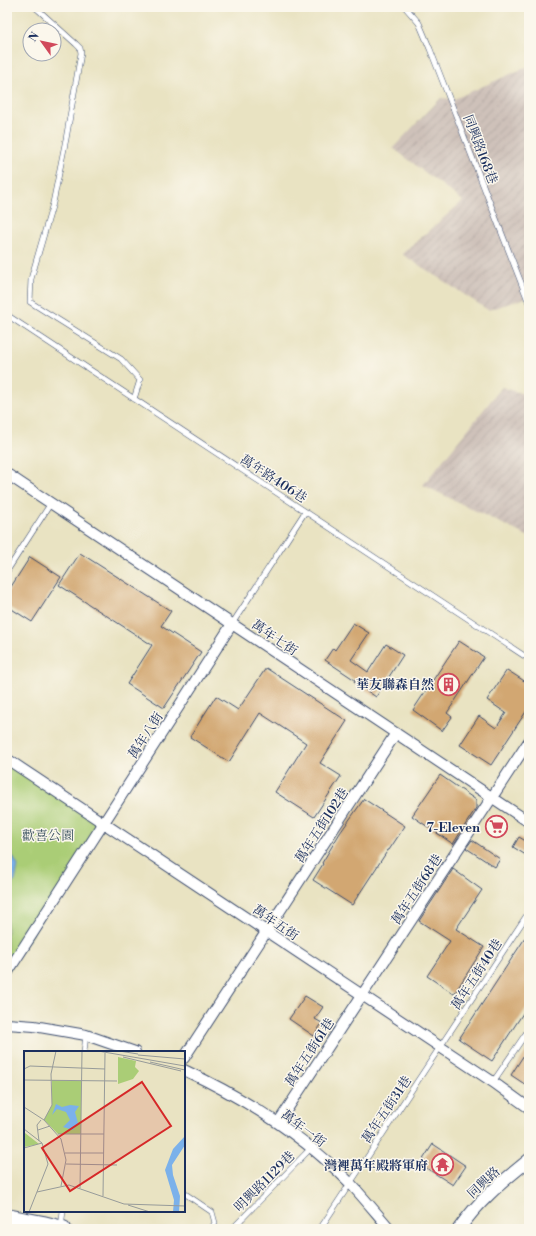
<svg xmlns="http://www.w3.org/2000/svg" width="536" height="1236" font-family="'Libre Bodoni','Noto Serif TC',serif">
  <style>
    .industrial { fill: url(#industrial-furrows) }
    .park { fill: #aacd76; stroke: #627e6a }
    .water { fill: #7bb1ea; stroke: #4b70a4 }
    .building { fill: #d2a772 }
    .lines { fill: none; stroke-linecap: round; stroke-linejoin: round }
    .service-casing { stroke: #3a4a6d; stroke-width: 6 }
    .minor-casing { stroke: #3a4a6d; stroke-width: 12 }
    .tertiary-casing { stroke: #3a4a6d; stroke-width: 14 }
    .primary-casing { stroke: #3a4a6d; stroke-width: 18 }
    .service { stroke: #fff; stroke-width: 5 }
    .minor { stroke: #fff; stroke-width: 10 }
    .tertiary { stroke: #fff; stroke-width: 12 }
    .primary { stroke: #fff; stroke-width: 16 }
    .labels { text-anchor: middle; stroke-width: 3; stroke-linejoin: round; paint-order: stroke }
    .street-label { font-size: 13px; fill: #1b2f5e; stroke: #fbf7ec }
    .poi-label { font-size: 13px; font-weight: bold; fill: #1b2f5e; stroke: #fbf7ec; text-anchor: end }
    .park-label { font-size: 13px; fill: #3f5664; stroke: #fbf7ec }
    .inset-road { fill: none; stroke: #979b9a; stroke-width: 1 }
    .view { fill: #d62828; fill-opacity: 0.15; stroke: #d62828; stroke-width: 2 }
    .inset-edge { fill: none; stroke: #1b2f5e; stroke-width: 2 }
  </style>
  <defs>
    <pattern id="industrial-furrows" width="10" height="10" patternUnits="userSpaceOnUse"><rect width="10" height="10" fill="#cec1b9"/><path d="M-1 1l2-2M0 10L10 0M9 11l2-2" fill="none" stroke="#b0a6a1"/></pattern>
  </defs>
  <rect width="100%" height="100%" fill="#fbf7ec"/>
  <filter id="ink" filterUnits="userSpaceOnUse"><feTurbulence type="fractalNoise" baseFrequency=".025" numOctaves="2"/><feDisplacementMap in="SourceGraphic" scale="8" xChannelSelector="R" yChannelSelector="G"/><feConvolveMatrix kernelMatrix="1 2 1 2 8 2 1 2 1" color-interpolation-filters="sRGB"/></filter>
  <filter id="wash" filterUnits="userSpaceOnUse"><feTurbulence type="fractalNoise" baseFrequency=".012" numOctaves="4" result="noise"/><feDisplacementMap in="SourceGraphic" scale="16" xChannelSelector="R" yChannelSelector="G"/><feGaussianBlur stdDeviation="0.9" result="paint"/><feColorMatrix in="noise" values="0 0 0 0 0 0 0 0 0 0 0 0 0 0 0 0 0 1.4 0 .05"/><feComposite in="paint" operator="in"/></filter>
  <g filter="url(#wash)">
    <rect width="100%" height="100%" fill="#e9e3c2"/>
    <path class="industrial" d="M529,66V297L488,310L402,254L463,201L393,148L441,98L454,99Z
      M502,387L529,396V537L423,485Z"/>
    <path class="park" d="M7,759L104,823L7,973Z"/>
    <path class="water" d="M7,850L11,853L18,866L15,881L7,888Z"/>
    <g id="blocks">
      <path class="building" d="M80,553L171,611L161,626L201,652L164,708L127,684L152,645L59,585Z
        M30,557L61,577L32,622L7,606V593Z
        M353,623L369,633L351,660L368,672L386,644L403,655L376,697L354,682L355,680L325,660L333,648L335,650Z
        M459,641L484,657L447,713L452,717L442,731L413,710Z
        M266,668L347,721L320,763L341,776L314,817L275,792L306,743L260,713L229,762L190,737L216,696L238,710Z
        M507,670L529,684V707L491,765L460,745L479,716L496,728L506,713L487,700Z
        M440,775L476,800V808L453,844L412,816Z
        M364,799L405,826L389,850H388L352,905L313,880L323,864L322,863L340,833Z
        M519,837L529,843V857L513,847Z
        M472,840L500,859L495,867L466,848Z
        M453,869L482,890L456,929L484,947L454,994L427,976L450,941L419,921Z
        M529,932V1004L492,1061L459,1039Z
        M305,996L323,1007L315,1019L322,1023L314,1036L289,1019Z
        M529,1047V1087L511,1075Z
        M433,1144L466,1166L453,1185L420,1164Z"/>
    </g>
  </g>
  <g filter="url(#ink)">
    <use href="#blocks" fill-opacity="0" stroke="#3a4a6d" stroke-width="1"/>
    <g class="lines">
      <defs>
        <path id="service" d="M35,7L76,44L80,48L81,53L66,139L53,203L31,279L30,302L121,359L140,380L134,399
          M405,7L419,23L430,49L529,303
          M7,315L529,659
          M7,571L51,503
          M232,624L305,512
          M84,1052L86,1035
          M493,1082L529,1029
          M184,1193L212,1212L215,1223L211,1229
          M61,1227L63,1211
          M232,1229L311,1148
          M320,1229L529,912"/>
        <path id="minor" d="M7,474L529,822
          M7,759L493,1082L529,1108
          M7,973L232,624
          M7,1024L34,1026L86,1035L135,1052
          M184,1058L396,733
          M184,1070C244,1098 303,1135 350,1183C364,1198 377,1214 390,1229
          M278,1123L529,741"/>
        <path id="tertiary" d="M459,1229C479,1200 502,1182 529,1160"/>
        <path id="primary" d="M7,1217L43,1224L63,1229"/>
      </defs>
      <use href="#service" class="service-casing"/>
      <use href="#minor" class="minor-casing"/>
      <use href="#tertiary" class="tertiary-casing"/>
      <use href="#primary" class="primary-casing"/>
      <use href="#service" class="service"/>
      <use href="#minor" class="minor"/>
      <use href="#tertiary" class="tertiary"/>
      <use href="#primary" class="primary"/>
    </g>
  </g>
  <defs>
    <symbol id="building-ring" viewBox="-11 -11 22 22"><circle r="9.5" fill="#fbf7ec" stroke="#d1495b" stroke-width="1.5"/><path d="M-4-6H4V6H1V3H-1V6H-4ZM-2.5-4.3h1.7v1.8h-1.7ZM.8-4.3h1.7v1.8H.8ZM-2.5-1h1.7V.8h-1.7ZM.8-1h1.7V.8H.8Z" fill="#d1495b"/></symbol>
    <symbol id="supermarket-ring" viewBox="-11 -11 22 22"><circle r="9.5" fill="#fbf7ec" stroke="#d1495b" stroke-width="1.5"/><path d="M-6-5.5h2.5l.6 2H6L4.5 2H-2.5L-4.4-4H-6ZM-1.5 3.2a1.3 1.3 0 1 0 .1 0ZM3 3.2a1.3 1.3 0 1 0 .1 0Z" fill="#d1495b"/></symbol>
    <symbol id="temple-ring" viewBox="-11 -11 22 22"><circle r="9.5" fill="#fbf7ec" stroke="#d1495b" stroke-width="1.5"/><path d="M0-6L5-2H3V0L6.5 2.5H4V6H1.5V3h-3V6H-4V2.5H-6.5L-3 0V-2H-5Z" fill="#d1495b"/></symbol>
  </defs>
  <g fill-rule="evenodd">
    <use href="#building-ring" x="436" y="672" width="25" height="25"/>
    <use href="#supermarket-ring" x="484" y="814" width="25" height="25"/>
    <use href="#temple-ring" x="430" y="1152" width="25" height="25"/>
  </g>
  <g class="labels">
    <g class="street-label">
      <text transform="translate(481 149) rotate(69)" y="5">同興路168巷</text>
      <text transform="translate(274 478) rotate(33)" y="5">萬年路406巷</text>
      <text transform="translate(275 637) rotate(34)" y="5">萬年七街</text>
      <text transform="translate(145 735) rotate(-57)" y="5">萬年八街</text>
      <text transform="translate(321 825) rotate(-57)" y="5">萬年五街102巷</text>
      <text transform="translate(416 889) rotate(-57)" y="5">萬年五街68巷</text>
      <text transform="translate(276 922) rotate(34)" y="5">萬年五街</text>
      <text transform="translate(476 974) rotate(-57)" y="5">萬年五街40巷</text>
      <text transform="translate(309 1052) rotate(-57)" y="5">萬年五街61巷</text>
      <text transform="translate(386 1109) rotate(-56)" y="5">萬年五街31巷</text>
      <text transform="translate(304 1128) rotate(37)" y="5">萬年一街</text>
      <text transform="translate(264 1181) rotate(-45)" y="5">明興路1129巷</text>
      <text transform="translate(483 1182) rotate(-43)" y="5">同興路</text>
    </g>
    <g class="poi-label">
      <text x="434" y="689">華友聯森自然</text>
      <text x="480" y="832">7-Eleven</text>
      <text x="428" y="1170">灣裡萬年殿將軍府</text>
    </g>
    <g class="park-label">
      <text x="48" y="840">歡喜公園</text>
    </g>
  </g>
  <g transform="translate(24 1051)">
    <rect width="161" height="161" fill="#e9e3c2"/>
    <path d="M94,6L112,10L111,16L115,20L109,28L94,33Z" fill="#aacd76"/>
    <path d="M28,29L57,30V83H34L20,69L28,54ZM0,82H1L15,93L0,96Z" fill="#aacd76"/>
    <path d="M32,53L38,56L46,54L55,55L51,61L54,72L49,79L39,76L46,69L42,61L33,58L28,64ZM161,85V94L148,114L149,124L156,145L155,161H149L150,149L141,119L149,98Z" fill="#7bb1ea"/>
    <path class="inset-road" d="M74,0L161,15M95,0L114,3M114,4L161,8M99,6L157,20M126,11L161,19M0,18L6,15L81,18M0,29L93,30M0,56L20,69L37,88L42,109L37,135M20,69L28,54L27,23L32,0M0,78L18,92L24,113L5,161M14,79L26,75M34,83H80M15,90L13,74L17,69M0,97L18,92M41,102H80M42,113L93,114M56,137L58,0M13,141L45,134L100,153L161,155M79,145L81,2M104,154L126,161"/>
    <path class="view" d="M118,31L147,75L46,140L18,97Z"/>
    <rect width="161" height="161" class="inset-edge"/>
  </g>
  <rect width="536" height="1236" fill="none" stroke="#fbf7ec" stroke-width="24"/>
  <g transform="translate(42 42) rotate(303)"><circle r="19" fill="#fbf7ec" stroke="#a1a7b3"/>
  <path d="M0-3L7 15L0 10L-7 15Z" fill="#d1495b"/>
  <text y="-6" font-size="11" font-weight="bold" text-anchor="middle" fill="#1b2f5e">N</text>
  </g>
</svg>
